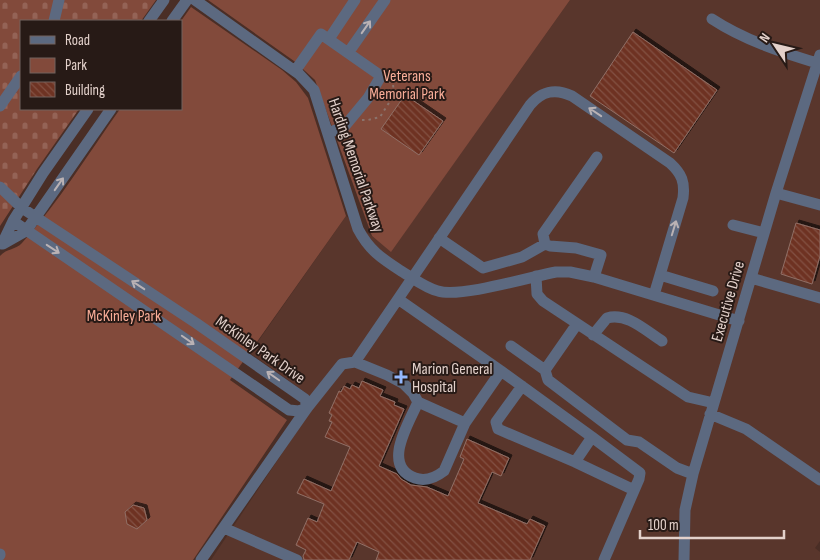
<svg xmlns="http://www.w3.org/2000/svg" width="820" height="560" font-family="'Sofia Sans Condensed',sans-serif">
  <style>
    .built { fill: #59362c }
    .cemetery { fill: url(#cemetery-stones) }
    .park { fill: #824a3b }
    .building { fill: url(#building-back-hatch); stroke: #906f66; filter: url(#shadow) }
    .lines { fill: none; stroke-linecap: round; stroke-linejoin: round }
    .path { stroke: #8b736c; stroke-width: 2; stroke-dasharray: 2.5 4; stroke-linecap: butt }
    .minor { stroke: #5c6980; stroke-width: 11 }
    .oneway { stroke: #bab2b4 }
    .poi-dot { fill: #93b7fd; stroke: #271a16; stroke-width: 2 }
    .labels { text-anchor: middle; stroke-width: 4; stroke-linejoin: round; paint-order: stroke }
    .park-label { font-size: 16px; fill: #f9ad98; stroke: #271a16 }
    .street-label { font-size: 16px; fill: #e3d1cb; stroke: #271a16 }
    .poi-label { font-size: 16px; fill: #e3d1cb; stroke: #271a16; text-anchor: start }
  </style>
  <defs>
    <pattern id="cemetery-stones" width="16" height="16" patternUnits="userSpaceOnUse" patternTransform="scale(1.25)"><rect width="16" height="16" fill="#824a3b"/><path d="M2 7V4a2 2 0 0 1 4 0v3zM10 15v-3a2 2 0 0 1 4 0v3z" fill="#946356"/></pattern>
    <pattern id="building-back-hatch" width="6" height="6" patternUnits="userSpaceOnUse" patternTransform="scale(1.25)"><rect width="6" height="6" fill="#6e3323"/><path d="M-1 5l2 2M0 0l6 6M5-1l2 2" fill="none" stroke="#835042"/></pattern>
    <filter id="shadow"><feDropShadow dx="3" dy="-3" stdDeviation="0" flood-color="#0009"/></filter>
  </defs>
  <rect width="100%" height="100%" fill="#4a2e26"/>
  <path class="built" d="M570,0H820V541L815,548L820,552V560H211L317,401L250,353L346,216L391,251Z"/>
  <path class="cemetery" d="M0,0H156L141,21H21V109H79L37,169L0,226Z"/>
  <path class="park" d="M208,0H570L391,252L372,236L315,80L294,61Z
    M191,7L282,70L296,82L308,98L346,216L230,380L287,420L193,560H0V256C7,248 16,250 22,243C59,202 88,154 120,109H181V21Z"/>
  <path class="building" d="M633,32L717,90L674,153L590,96Z
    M405,95L443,121L419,155L381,129Z
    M796,223L820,230V256L812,284L781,274Z
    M362,381L383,390L380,396L395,402L394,405L404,409L379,466L397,474L401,479L411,485L427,487L448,496L464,459L460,457L467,439L509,458L501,476L492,472L478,503L527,524L530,519L545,526L530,560H376L379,552L357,542L349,560H304L303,556L306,550L296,545L308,518L317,522L324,504L297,493L304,479L331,491L350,447L325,437L332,422L329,421L332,415L329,413L339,391L341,392L344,386L350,389L352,385L359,388Z
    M133,505L144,508L147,520L137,529L127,524L125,512Z"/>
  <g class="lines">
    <path class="path" d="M362,120H368L380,117L394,95L393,84L389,81"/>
    <path class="minor" d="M195,0L299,74L314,90L358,229C369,250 381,258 401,271C413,278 425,288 438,291C460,298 530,277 556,272H570L594,277L739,321
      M712,19C744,40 781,52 817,63
      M54,21L59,0
      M149,21L164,0
      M172,21L187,0
      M329,39L355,0
      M348,53L385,0
      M295,71L321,34L381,76L368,98L344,127L328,133
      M0,106L21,76
      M0,187L22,208L196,323L305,399L307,408L299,411L289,410L13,221
      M776,193L820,205
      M733,225L764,233
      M439,238L483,268L522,257L545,244L550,246L576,248L601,255L594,277
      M2,244L13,221L43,173L88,109
      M3,244L26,231L111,109
      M545,244L543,234L597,157
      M660,275L713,291
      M536,276L537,294L543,301L688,397L714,403
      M751,278L820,298
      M398,299L530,105C542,91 555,88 572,96L670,163C682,174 685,182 683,198L654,295
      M593,335L607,318C627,312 646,331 662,341
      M511,346L545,370L548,380L627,440L639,442L677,468L693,474
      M355,362L398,299L501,371L465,423
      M545,370L577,324
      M501,371L592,437L575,462L498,429L496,422L522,386
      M418,402L465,423L444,471C435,478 426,482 415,478C381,466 409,423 418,402Z
      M710,414L746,429L820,480
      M592,437L640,473L639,479L604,560
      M575,462L634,490
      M224,528L297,560
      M0,554V555
      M201,560L307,408L342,364L355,362L387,375L404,384L413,393L418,402
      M684,560L685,510L693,474L776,193L820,55"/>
  </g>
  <defs><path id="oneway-shaft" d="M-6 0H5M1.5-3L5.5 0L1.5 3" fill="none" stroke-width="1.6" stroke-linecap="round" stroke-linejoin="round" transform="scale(1.25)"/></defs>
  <g class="oneway">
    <use href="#oneway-shaft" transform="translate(366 27) rotate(-55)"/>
    <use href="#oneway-shaft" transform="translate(595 112) rotate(-146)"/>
    <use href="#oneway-shaft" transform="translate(59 184) rotate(-55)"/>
    <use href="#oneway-shaft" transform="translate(674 228) rotate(-73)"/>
    <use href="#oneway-shaft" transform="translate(53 249) rotate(33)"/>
    <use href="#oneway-shaft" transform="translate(138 285) rotate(-147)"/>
    <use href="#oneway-shaft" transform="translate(188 340) rotate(35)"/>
    <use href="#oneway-shaft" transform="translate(273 376) rotate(-145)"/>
  </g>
  <path class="poi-dot" d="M398.5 369.5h5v5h5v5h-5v5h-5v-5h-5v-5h5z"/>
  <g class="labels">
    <g class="park-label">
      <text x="407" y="81">Veterans<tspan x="407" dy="18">Memorial Park</tspan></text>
      <text x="124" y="321">McKinley Park</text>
    </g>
    <g class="street-label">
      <text transform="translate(357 165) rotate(71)" y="6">Harding Memorial Parkway</text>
      <text transform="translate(727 301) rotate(-74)" y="6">Executive Drive</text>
      <text transform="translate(261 349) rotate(35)" y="6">McKinley Park Drive</text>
    </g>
    <g class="poi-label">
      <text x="412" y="374">Marion General<tspan x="412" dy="18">Hospital</tspan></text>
    </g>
  </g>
  <rect x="20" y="20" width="162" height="90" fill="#271a16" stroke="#72635e"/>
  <rect x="30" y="36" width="25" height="8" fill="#5c6980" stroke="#72635e"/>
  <text x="65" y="45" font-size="15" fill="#e3d1cb">Road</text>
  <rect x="30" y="58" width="25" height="15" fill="#824a3b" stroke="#72635e"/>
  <text x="65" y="70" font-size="15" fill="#e3d1cb">Park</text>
  <rect x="30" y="82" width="25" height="15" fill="url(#building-back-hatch)" stroke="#72635e"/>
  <text x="65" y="95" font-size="15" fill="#e3d1cb">Building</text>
  <g transform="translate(775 45) rotate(305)" stroke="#271a16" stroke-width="4" paint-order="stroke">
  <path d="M0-4L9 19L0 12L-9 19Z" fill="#e3d1cb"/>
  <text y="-8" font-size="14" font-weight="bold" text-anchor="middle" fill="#e3d1cb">N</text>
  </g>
  <path d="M640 530v8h144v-8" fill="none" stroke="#e3d1cb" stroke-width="2.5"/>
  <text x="648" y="530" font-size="15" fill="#e3d1cb" stroke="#271a16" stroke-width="4" paint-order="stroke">100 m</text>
</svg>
